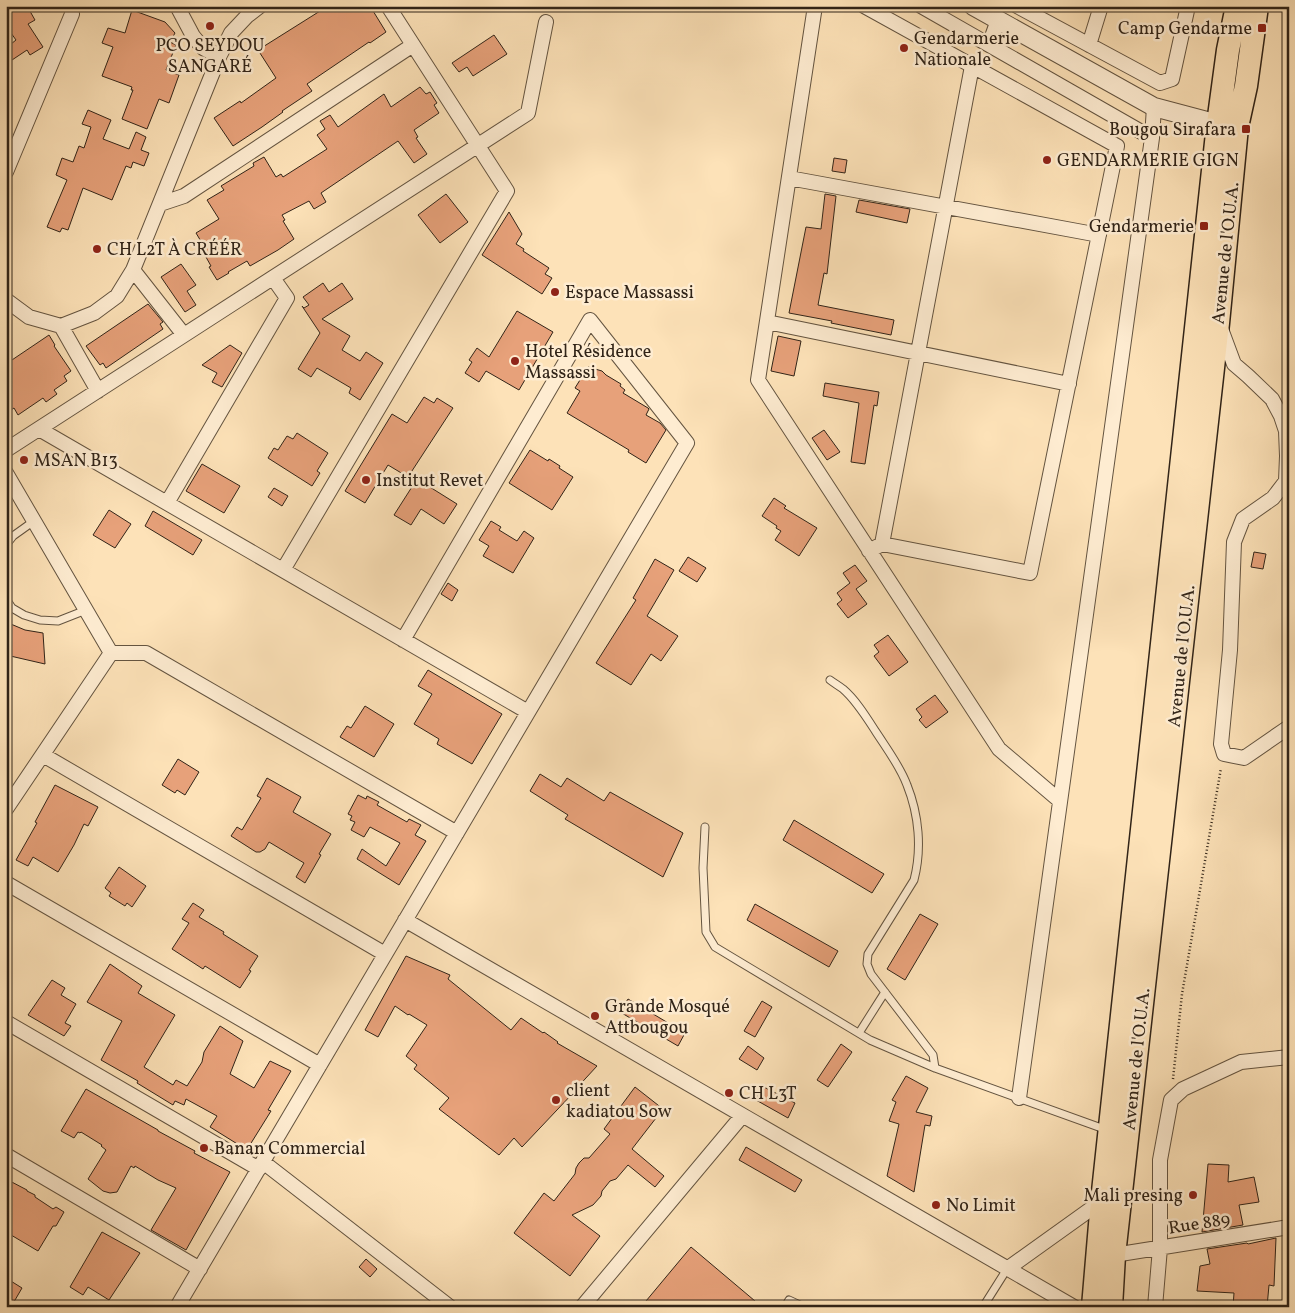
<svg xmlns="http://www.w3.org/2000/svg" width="1295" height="1313" font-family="Vollkorn,serif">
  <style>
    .building { fill: #e7a17a; stroke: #312418 }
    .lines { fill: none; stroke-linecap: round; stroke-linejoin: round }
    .service-casing { stroke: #645440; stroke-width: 9 }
    .minor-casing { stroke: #645440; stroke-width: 16 }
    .tertiary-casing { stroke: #645440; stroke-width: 20 }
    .trunk-casing { stroke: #312418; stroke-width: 25 }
    .path { stroke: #312418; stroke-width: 2.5; stroke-dasharray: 1 2.5; stroke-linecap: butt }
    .service { stroke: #feecd1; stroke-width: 7 }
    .minor { stroke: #feecd1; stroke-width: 14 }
    .tertiary { stroke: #feecd1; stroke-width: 18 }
    .trunk { stroke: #fde2b8; stroke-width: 22 }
    .poi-dot { fill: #8f2418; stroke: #feecd1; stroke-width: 2 }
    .labels { text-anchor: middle; stroke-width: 5; stroke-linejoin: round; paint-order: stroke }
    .poi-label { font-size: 18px; fill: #312418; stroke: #feecd1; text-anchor: start }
    .street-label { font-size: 18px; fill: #312418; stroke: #feecd1 }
  </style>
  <rect width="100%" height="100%" fill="#fde2b8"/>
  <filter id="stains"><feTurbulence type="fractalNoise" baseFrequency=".004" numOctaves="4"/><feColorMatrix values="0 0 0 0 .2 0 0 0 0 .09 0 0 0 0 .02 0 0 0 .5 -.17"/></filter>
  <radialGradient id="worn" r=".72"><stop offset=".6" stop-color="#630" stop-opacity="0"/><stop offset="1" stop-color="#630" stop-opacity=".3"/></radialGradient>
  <path class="building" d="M6,6H27L35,20L28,24L43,47L30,55L27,50L6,64V48L16,40L6,26Z
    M328,6H370L386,32L370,43L369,42L307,84L312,91L282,111L283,112L262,127L233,146L214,118L240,101L241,103L276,78L258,50Z
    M132,10L165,22L175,33L170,42L176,45L166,70L179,75L169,103L159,99L147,129L122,119L133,90H131L132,87L102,76L113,47L102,43L108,28L125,33Z
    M494,35L507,54L473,76L467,67L459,72L452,63Z
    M420,87L426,94L430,92L437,103L434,105L439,113L414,130L418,137L416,138L427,154L414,163L398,141L321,193L326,202L314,209L309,201L282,215L285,220L283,221L294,239L278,250L250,266L247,261L228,272L229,273L217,280L209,267L211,266L202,250L205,248L196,233L219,219L207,200L224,190L221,186L254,166L253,163L264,157L276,177L281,174L283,177L327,149L317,135L325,129L320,121L330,115L338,127L384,94L391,107Z
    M88,110L111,120L103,139L129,149L136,132L146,137L141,150L149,153L144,166L133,162L131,168L126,166L112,200L83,188L68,230L62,228L60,232L47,227L67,180L56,175L62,158L73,162L79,146L84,148L91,127L82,124Z
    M834,158L847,160L845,173L832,171Z
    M446,194L468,222L440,243L418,215Z
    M825,194L836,196L827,274L824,273L818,305L894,320L891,335L831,323L832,321L789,313L806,227L821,229Z
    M859,200L910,209L907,223L856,212Z
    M509,212L522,234L516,244L524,249L523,251L549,268L545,274L552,278L542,294L482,255Z
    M181,264L196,285L187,291L196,305L185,312L161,277Z
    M323,283L329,292L342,283L353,299L322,319L350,336L342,350L360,361L366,352L383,363L360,400L349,393L351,388L317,368L311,377L298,369L320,333L302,306L304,308L309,305L303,297Z
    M148,304L163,322L160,324L163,329L106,368L103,363L100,365L86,346Z
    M517,311L553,332L519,390L486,371L479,382L465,373L472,362L469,360L477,348L489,357Z
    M49,335L55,345L54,346L71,371L64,376L67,381L54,390L57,394L46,402L43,398L18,415L14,408L6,413V364Z
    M778,336L801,341L794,376L771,371Z
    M230,345L242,353L222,387L212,382L217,373L202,365Z
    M588,367L602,371L606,375L621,384L620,386L625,390L623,393L648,408L649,409L646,415L660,423L666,430L646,463L628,452L629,450L567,413L580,391L575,388Z
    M825,383L879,392L877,406L874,405L865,464L851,462L859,403L823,396Z
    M424,397L434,403L437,398L453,408L408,477L388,465L365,503L345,491L392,414L407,423Z
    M824,430L840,452L827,460L812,438Z
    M297,433L328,453L317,471L320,473L312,486L268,458L274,448L278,450L287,436L293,439Z
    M530,450L548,461L549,459L560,466L559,468L573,477L552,510L509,483Z
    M202,464L240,486L224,513L186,491Z
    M417,479L457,504L444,524L421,509L411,525L394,515Z
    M274,488L288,496L282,506L268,497Z
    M774,498L786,506L784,508L817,528L799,556L775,540L781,531L776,528L777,526L762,516Z
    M109,510L131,524L115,548L93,535Z
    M153,511L202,540L193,555L145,526Z
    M491,521L501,527L499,530L517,541L524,531L534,538L513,573L483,556L489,546L479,540Z
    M1254,552L1266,554L1263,569L1251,567Z
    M688,557L706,568L697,582L679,571Z
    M655,559L674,570L647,616L678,636L661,661L651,654L631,685L596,663L636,600L633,598Z
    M855,565L867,581L856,589L867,604L848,618L837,604L842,600L837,593L850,583L843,573Z
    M448,583L458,590L452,601L441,594Z
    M6,622L25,630L43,633L45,664L6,655Z
    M888,635L908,662L889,676L874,656L879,652L874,645Z
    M428,670L502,714L472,764L437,744L439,739L414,724L432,694L418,686Z
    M935,695L948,712L926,728L919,720L922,717L916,709Z
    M365,706L394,724L374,757L340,737L347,726L351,728Z
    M178,759L199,772L185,795L177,790L175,793L162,785Z
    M540,774L561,787L567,778L604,801L610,792L683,833L663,877L565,819L568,815L530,791Z
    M267,778L301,797L293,812L331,834L319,854L321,855L305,883L296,877L304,863L269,842L265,849L260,852H256L231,836L237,827L242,830L261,798L257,796Z
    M55,785L98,807L88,826L84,824L74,845L58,872L33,857L28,866L16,860L37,823L35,822Z
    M358,795L366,799L367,796L379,802L377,805L407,822L409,819L421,825L415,835L426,841L399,885L357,859L362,849L386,866L400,843L370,827L364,837L351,830L355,822L350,820L352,816L348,814Z
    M794,820L884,874L872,893L783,840Z
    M119,867L146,886L132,907L127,903L125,906L109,896L111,893L105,888Z
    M193,903L204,910L199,917L224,932L223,934L258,956L249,970L251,971L240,988L205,966L203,969L172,949L189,923L182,919Z
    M755,904L838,951L829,967L747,920Z
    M920,914L938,924L905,980L887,969Z
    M406,956L450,975L448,979L511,1030L521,1018L543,1033L544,1032L558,1042L557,1043L597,1066L574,1091V1092L522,1147L514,1138L499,1155L439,1109L449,1098L414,1069L417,1065L406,1056L427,1025L409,1014L408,1015L395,1006L378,1037L365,1030Z
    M110,964L142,986L138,993L175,1015L144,1067L173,1085L176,1080L187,1086L202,1062L204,1052L220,1026L243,1041L230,1074L254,1088L270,1061L291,1071L268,1110L271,1111L248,1148L240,1143L239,1145L210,1127L217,1116L186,1099L184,1105L175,1101L173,1105L137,1083L138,1081L101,1060L122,1021L87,1002Z
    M52,980L65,988L61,995L76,1004L65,1023L71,1026L64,1036L28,1015Z
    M628,999L685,1033L678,1046L620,1012Z
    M762,1001L772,1007L755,1037L744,1031Z
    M841,1044L852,1052L828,1087L817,1080Z
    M748,1046L764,1058L757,1070L739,1059Z
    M906,1076L928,1088L916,1112L932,1116L930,1126L925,1125L914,1192L887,1176L899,1124L889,1121L896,1102L892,1100Z
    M762,1086L795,1103L788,1118L756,1100Z
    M635,1087L663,1109L632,1149L664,1176L655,1187L628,1165L616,1179L610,1181L602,1191L601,1196L593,1205L572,1215L600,1236L570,1276L514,1233L544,1193L554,1201L575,1174L576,1168L579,1163L584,1158H589L610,1134L604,1129Z
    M86,1089L158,1130V1131L195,1151L194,1153L230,1172L186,1250L151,1230L176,1188L158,1180L135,1166L134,1168L131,1166L117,1192L110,1193L103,1191L88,1179L106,1150L101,1146L102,1145L81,1132L80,1133L78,1132L74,1138L61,1131Z
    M746,1147L802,1180L795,1192L739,1160Z
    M1208,1164L1229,1165L1228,1182L1254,1177L1259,1202L1239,1205L1243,1225L1202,1232Z
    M6,1179L27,1190V1191L35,1195V1197L53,1209L56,1207L64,1212L56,1226H53L38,1251L6,1232Z
    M102,1232L140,1253L109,1300L88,1287L83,1295L70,1287Z
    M1276,1238L1274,1286L1269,1285L1267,1307H1233L1234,1293L1197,1291L1200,1266L1210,1264L1207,1249L1247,1243L1248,1244Z
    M691,1247L755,1301L750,1307H641Z
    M366,1259L377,1269L370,1277L359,1267Z
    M6,1278L22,1288L11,1307H6Z"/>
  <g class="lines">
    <defs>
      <path id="service" d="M6,545L13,536L34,521
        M6,599L12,608L24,615L40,620L58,621L86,610
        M830,680C834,683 839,686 843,689C856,700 867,718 876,732C887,749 900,766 907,785C919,815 922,849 914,880L868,954L867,964L871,974L933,1055L935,1068
        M705,827L703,868L706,932L715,947L870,1040L935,1068L1107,1130
        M859,1033L885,992
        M785,1307L789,1300L804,1307
        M983,1307L1007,1269"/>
      <path id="minor" d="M177,6L193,36L203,48L219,57
        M815,6L758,380L999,749L1060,801
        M864,6L1117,146L1030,573L882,544L869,551
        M921,6L1152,138
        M1017,6L1160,83L1172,79L1188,6
        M989,45L998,20
        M1089,45L1101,6
        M6,172L72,14
        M789,178L1099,235
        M160,204L184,196L413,45
        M133,270L184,335
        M6,300L29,317L61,326L94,313L117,296L133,270L219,57L231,33L247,16L260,6
        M767,322L1069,384
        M61,326L98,391
        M1221,329L1234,364L1248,376L1272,399L1281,416L1286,431L1287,456L1286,481L1273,498L1243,519L1234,542L1230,650L1221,744L1224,754L1244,758L1289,727
        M39,429L528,712
        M6,450L528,113L546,22
        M6,473L111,653
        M167,503L287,298L273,278
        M882,544L972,66
        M283,570L507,191L388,6
        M111,653H146L457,833
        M43,755L385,954
        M6,809L111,653
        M6,883L320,1065
        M405,920L1074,1307
        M6,1022L259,1169
        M1019,1098L1152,138L1154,107
        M6,1155L200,1269
        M263,1162L450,1307
        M1114,1255L1289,1227
        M1007,1269L1102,1201
        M177,1307L687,443L590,320L403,640
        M582,1307L742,1116
        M1155,1307L1160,1248V1160L1171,1100L1183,1089L1241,1062L1289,1057"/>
      <path id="tertiary" d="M973,6L1154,107L1218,124L1229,126"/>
      <path id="trunk" d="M1093,1307L1102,1201L1218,124L1228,50L1237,6
        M1111,1307L1114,1255L1218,323L1237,127L1246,86L1257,6"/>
    </defs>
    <use href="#service" class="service-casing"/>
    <use href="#minor" class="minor-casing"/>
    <use href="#tertiary" class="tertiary-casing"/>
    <use href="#trunk" class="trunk-casing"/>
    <path class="path" d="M1173,1079L1182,994L1221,768"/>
    <use href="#service" class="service"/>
    <use href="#minor" class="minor"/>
    <use href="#tertiary" class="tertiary"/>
    <use href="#trunk" class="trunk"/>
  </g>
  <g class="poi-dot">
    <circle cx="210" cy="26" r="5"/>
    <rect x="1257" y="23" width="10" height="10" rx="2.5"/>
    <circle cx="904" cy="48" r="5"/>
    <rect x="1241" y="124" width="10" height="10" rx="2.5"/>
    <circle cx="1047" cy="160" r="5"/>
    <rect x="1199" y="221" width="10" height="10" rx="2.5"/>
    <circle cx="97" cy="249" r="5"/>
    <circle cx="555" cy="292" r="5"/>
    <circle cx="515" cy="361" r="5"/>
    <circle cx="24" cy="460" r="5"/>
    <circle cx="366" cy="480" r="5"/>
    <circle cx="595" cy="1016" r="5"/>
    <circle cx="729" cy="1093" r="5"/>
    <circle cx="556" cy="1100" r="5"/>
    <circle cx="204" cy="1148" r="5"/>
    <circle cx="1193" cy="1195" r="5"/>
    <circle cx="936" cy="1205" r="5"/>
  </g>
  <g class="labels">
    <g class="poi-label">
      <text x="1252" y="34" text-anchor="end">Camp Gendarme</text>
      <text x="914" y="44">Gendarmerie<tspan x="914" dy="21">Nationale</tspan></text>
      <text x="210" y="51" text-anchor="middle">PCO SEYDOU<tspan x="210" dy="21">SANGARÉ</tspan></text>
      <text x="1236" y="135" text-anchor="end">Bougou Sirafara</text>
      <text x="1057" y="166">GENDARMERIE GIGN</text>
      <text x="1194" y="232" text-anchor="end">Gendarmerie</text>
      <text x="107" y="255">CH L2T À CRÉÉR</text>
      <text x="565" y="298">Espace Massassi</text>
      <text x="525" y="357">Hotel Résidence<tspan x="525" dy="21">Massassi</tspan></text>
      <text x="34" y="466">MSAN B13</text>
      <text x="376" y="486">Institut Revet</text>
      <text x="605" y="1012">Grande Mosqué<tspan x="605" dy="21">Attbougou</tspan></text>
      <text x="566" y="1096">client<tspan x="566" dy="21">kadiatou Sow</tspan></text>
      <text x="739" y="1099">CH L3T</text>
      <text x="214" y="1154">Banan Commercial</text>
      <text x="1183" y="1201" text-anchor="end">Mali presing</text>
      <text x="946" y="1211">No Limit</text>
    </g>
    <g class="street-label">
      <text transform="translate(1225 253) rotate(-84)" y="6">Avenue de l'O.U.A.</text>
      <text transform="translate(1181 656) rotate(-84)" y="6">Avenue de l'O.U.A.</text>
      <text transform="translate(1136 1059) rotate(-84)" y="6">Avenue de l'O.U.A.</text>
      <text transform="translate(1199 1223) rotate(-9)" y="6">Rue 889</text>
    </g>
  </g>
  <rect width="1295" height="1313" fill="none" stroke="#fde2b8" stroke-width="25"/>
  <rect x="8" y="8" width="1280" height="1298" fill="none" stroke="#312418" stroke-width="2.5"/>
  <rect x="12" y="12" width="1270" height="1288" fill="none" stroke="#312418"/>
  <rect width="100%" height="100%" filter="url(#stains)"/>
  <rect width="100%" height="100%" fill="url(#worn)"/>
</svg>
